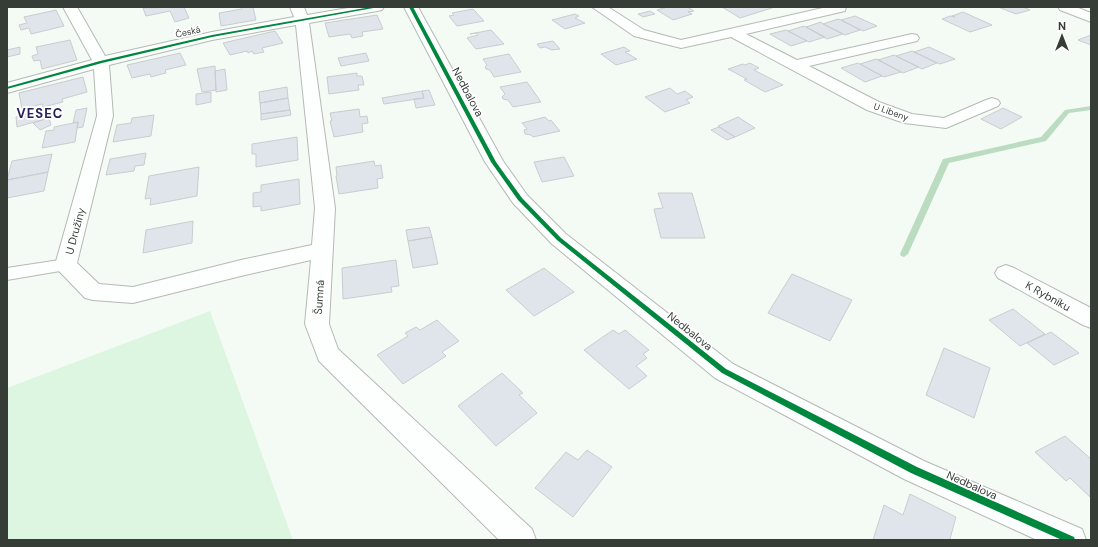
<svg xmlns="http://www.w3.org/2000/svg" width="1098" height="547" font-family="'DM Sans',sans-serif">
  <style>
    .green { fill: #dcf6e1 }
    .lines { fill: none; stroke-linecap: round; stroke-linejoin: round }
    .stream { fill: #bbdcc0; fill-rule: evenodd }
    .building { fill: #e0e4eb; stroke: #cacdcf }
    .service-casing { stroke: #b3bab4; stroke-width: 2 }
    .minor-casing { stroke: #b3bab4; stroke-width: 2 }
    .service { fill: #fdfefe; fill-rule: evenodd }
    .minor { fill: #fdfefe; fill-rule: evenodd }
    .cycleway-casing { stroke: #fff; stroke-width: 2 }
    .cycleway { fill: #00873e; fill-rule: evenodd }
    .labels { text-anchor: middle; stroke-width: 3.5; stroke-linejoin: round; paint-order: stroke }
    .far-street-label { font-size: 9px; fill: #353d36; stroke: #fff }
    .street-label { font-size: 11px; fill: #353d36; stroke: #fff }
    .far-district-label { font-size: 13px; font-weight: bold; letter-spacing: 1px; fill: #24205a; stroke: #fff }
  </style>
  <rect width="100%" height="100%" fill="#f4fbf5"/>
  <path class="green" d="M210,311L293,540H7V388Z"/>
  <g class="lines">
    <path class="stream" d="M1091,106V110L1069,113L1046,141L949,163L908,254L904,257L901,256L900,254L943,159L1041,137L1065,110Z"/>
  </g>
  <path class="building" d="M184,7L189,18L175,22L170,11L146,16L143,8Z
    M241,7H253L256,20L221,26L219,13L242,9Z
    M667,7H687L694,11L688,12L692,14L673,20L657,10Z
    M722,7H775L740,18Z
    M998,7H1023L1030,10L1016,14Z
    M473,9L484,21L457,26L449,16L454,15L452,13Z
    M56,10L64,26L31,34L29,28L21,30L19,25L27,23L24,17Z
    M650,11L655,14L643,17L638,14Z
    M963,12L992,25L970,32L942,19L950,16L955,17L952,16Z
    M575,14L579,16L575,18L585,23L565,29L552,20Z
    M377,15L383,29L362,32L363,36L352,38L350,34L329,37L325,23Z
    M855,16L877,26L863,31L841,20Z
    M838,19L841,20L860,30L845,35L823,24Z
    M821,22L823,24L843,34L827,39L806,27Z
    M804,26L806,27L825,37L809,42L788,31Z
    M491,30L504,44L476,49L467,38L478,35L476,33L470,34Z
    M786,30L788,31L807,41L791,46L770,34Z
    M275,31L283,43L262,48L264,52L254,54L252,51L248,53L247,51L230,55L223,43Z
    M1091,35V45L1078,40Z
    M70,40L77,60L42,69L40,60L34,61L32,56L38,54L36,47Z
    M553,41L560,49L552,50L545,47L540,48L537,44Z
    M20,47V54L7,57V50Z
    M624,47L630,51L625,52L637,59L616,65L601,54Z
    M929,47L955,59L940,64L914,52Z
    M912,51L914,52L937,63L922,69L896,56Z
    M180,53L186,65L165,70L166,73L151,77L150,74L132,78L127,65Z
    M366,53L369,61L341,66L338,58Z
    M509,54L521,72L494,77L490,70L486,69L485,67L487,65L483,59Z
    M894,55L896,56L919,67L903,73L878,60Z
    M876,59L879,60L901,72L884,77L860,64Z
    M750,63L759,68L754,70L783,85L765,92L744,80L747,79L728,69L743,64L745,65Z
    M858,63L860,64L882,76L865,82L841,68Z
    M215,66L216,90L202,92L197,69Z
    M225,69L227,90L216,92L215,71Z
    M357,73V76H362L364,85H358L359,90L329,94L327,77Z
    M83,77L87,92L62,99L63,102L43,107L42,104L22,109L19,93Z
    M527,82L541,102L513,107L508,100L503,99L502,97L505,94L500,87Z
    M287,87L288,98L260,103L259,92Z
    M670,88L677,94L685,91L693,97L686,100L690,103L665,112L645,97Z
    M429,90L435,105L416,108L414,99L424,98L422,91Z
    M422,91L424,98L384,104L382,98Z
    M211,92V102L196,105V94Z
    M288,98L290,110L261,114L260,103Z
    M87,108L83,127L77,128L78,122L73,123L76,110Z
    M1003,108L1022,117L1001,129L981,119Z
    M359,109L360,117L367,116L368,123L362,124L363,132L334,137L330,121H332L330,113Z
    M42,110L45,119L17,127L16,117Z
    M290,110L291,115L261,120V114Z
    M154,115L151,136L113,142L117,125L131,123L132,118Z
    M545,117L549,121L551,120L560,131L533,137L531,135L525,134L524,130L527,129L522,123Z
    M738,117L755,128L735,137L718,126Z
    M49,118L51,125L40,130L33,123Z
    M78,122L75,142L42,148L46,131L54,130V127Z
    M719,127L735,137L727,140L711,130Z
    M297,137L298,160L256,167V154H252V144Z
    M146,153L144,165L135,166L134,171L106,175L110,159Z
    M52,154L48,172L7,180L12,161Z
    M564,157L574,176L542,182L534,162Z
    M374,161L375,166L381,165L383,178L377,179L378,188L339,194L336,176H337L336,167Z
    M199,167L197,196L150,205L151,198L145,199L149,176Z
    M48,172L44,191L7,198V180Z
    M299,179L300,204L261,211V206L253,207V193L261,192V185Z
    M658,193H692L705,238H661L654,209L663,208Z
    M193,221L192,243L143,253L146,230Z
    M429,227L432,237L408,241L406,230Z
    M432,237L438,264L413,268L408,241Z
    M396,260L399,286L391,287L392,292L343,299L342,268Z
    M544,268L574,292L534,316L506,290Z
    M792,274L852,300L830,341L768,313Z
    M1013,309L1045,334L1020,346L989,320Z
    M437,320L459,341L442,352L446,356L403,384L377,355L408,336L405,333L416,327L420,330Z
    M613,330L619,334L625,330L649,350L643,354L647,358L636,366L647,376L629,389L584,350Z
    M1051,332L1079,353L1054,365L1027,343Z
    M944,348L990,368L974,418L926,395Z
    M502,373L523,393L519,395L537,413L496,446L458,406Z
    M1065,436L1091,459L1090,497L1070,478L1066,481L1035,452Z
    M587,450L612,467L573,517L535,488L566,452L578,460Z
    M910,494L956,517L950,539L952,540H873L884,505L903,515Z"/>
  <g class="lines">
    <defs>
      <path id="service" d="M66,259L72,261L74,265L72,269L7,280V268Z"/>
      <path id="minor" d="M63,7H77L105,56L212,32L294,17L290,7H304L307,15L354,7H384L382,10L377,11L309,23L335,208L329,324L338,349L532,529L536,540H499L319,361L305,324L311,260L241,276L133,303L93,300L85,298L58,270L55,265L97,116L94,69L7,93V83L92,60ZM296,25L315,208L312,245L241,260L133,287L99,284L77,263L113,116L109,65L212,40Z
        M404,7H418L503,161L527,195L566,234L733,364L924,461L1082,529L1086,540H1037L904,479L715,378L552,244L513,203L485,162Z
        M592,7H608L644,30L681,40L827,7H846L845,11L746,34L797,60L912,34L917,35L919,38L917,41L809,66L879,102L912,114L944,118L986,100L992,98L998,100L1000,103L998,106L946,128L904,123L867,110L731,37L681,48L634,36Z
        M1058,7H1076L1091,13V22L1060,10Z
        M1006,265L1014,268L1091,308V328L1083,325L998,278L995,273L998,268Z"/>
    </defs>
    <use href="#service" class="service-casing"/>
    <use href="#minor" class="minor-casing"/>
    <use href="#service" class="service"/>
    <use href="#minor" class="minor"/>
    <defs>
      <path id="cycleway" d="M371,7H379L212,37L102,63L7,89V87L100,61L212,35Z
        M409,7H413L496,162L522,198L561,238L726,369L917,467L1074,537L1075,540H1062L911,473L722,373L557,240L518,200L491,162Z"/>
    </defs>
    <use href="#cycleway" class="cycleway-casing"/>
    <use href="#cycleway" class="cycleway"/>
  </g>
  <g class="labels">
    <g class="far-street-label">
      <text transform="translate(188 32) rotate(-13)" y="3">Česká</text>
      <text transform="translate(891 112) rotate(20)" y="3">U Libeny</text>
    </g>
    <g class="street-label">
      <text transform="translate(468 92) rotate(62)" y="4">Nedbalova</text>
      <text transform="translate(75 231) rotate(-75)" y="4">U Družiny</text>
      <text transform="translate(1048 296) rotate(29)" y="4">K Rybníku</text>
      <text transform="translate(319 297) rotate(-86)" y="4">Šumná</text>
      <text transform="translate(690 331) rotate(39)" y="4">Nedbalova</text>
      <text transform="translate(972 485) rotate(24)" y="4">Nedbalova</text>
    </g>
    <g class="far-district-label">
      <text x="40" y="118">VESEC</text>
    </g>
  </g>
  <rect width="1098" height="547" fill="none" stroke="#353d36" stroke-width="16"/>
  <g transform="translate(1062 36)" stroke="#ffffff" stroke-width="3" paint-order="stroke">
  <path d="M0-3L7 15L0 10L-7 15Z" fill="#353d36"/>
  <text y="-6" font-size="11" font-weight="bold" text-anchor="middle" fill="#353d36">N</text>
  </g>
</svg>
